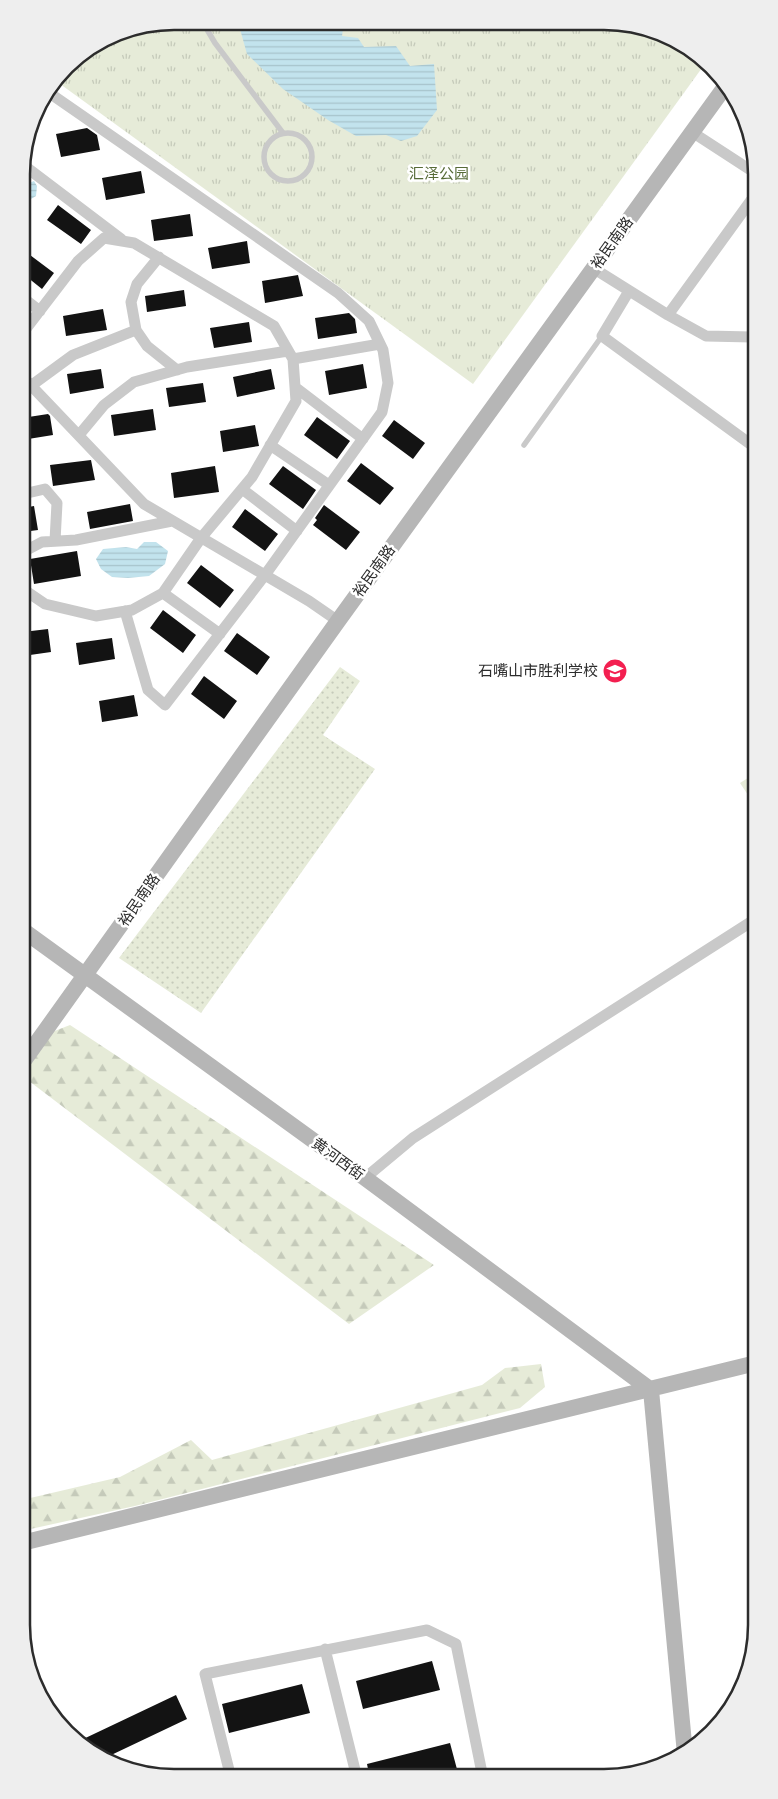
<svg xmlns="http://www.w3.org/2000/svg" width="778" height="1799" font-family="Commissioner,'Noto Sans SC',sans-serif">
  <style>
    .grass { fill: url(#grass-dots) }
    .forest { fill: url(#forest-firs) }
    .park { fill: url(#park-tufts) }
    .pitch { fill: #e6ebd8 }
    .water { fill: url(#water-rules) }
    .building { fill: #131313 }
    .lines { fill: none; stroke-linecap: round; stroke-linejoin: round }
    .lane { stroke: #c9c9c9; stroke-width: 5.5 }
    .street { stroke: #c9c9c9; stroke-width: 11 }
    .secondary { stroke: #b6b6b6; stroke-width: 16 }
    .labels { text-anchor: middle; stroke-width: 5; stroke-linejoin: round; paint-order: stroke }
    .park-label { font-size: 15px; fill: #576b37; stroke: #fff }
    .street-label { font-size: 15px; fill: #2c2c2c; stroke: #fff }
    .poi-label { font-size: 15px; fill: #2c2c2c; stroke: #fff; text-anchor: end }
    .rim { fill: none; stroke: #2c2c2c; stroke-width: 2.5 }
  </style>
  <defs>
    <pattern id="grass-dots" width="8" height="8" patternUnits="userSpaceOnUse" patternTransform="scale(1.25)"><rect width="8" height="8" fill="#e6ebd8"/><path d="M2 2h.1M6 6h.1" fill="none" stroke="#c5caba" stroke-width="1.8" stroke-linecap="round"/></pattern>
    <pattern id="forest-firs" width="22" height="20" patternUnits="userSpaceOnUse" patternTransform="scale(1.25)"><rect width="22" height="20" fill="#e6ebd8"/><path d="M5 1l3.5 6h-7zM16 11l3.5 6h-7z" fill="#c5caba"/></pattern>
    <pattern id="park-tufts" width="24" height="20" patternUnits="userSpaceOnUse" patternTransform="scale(1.25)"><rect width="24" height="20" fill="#e6ebd8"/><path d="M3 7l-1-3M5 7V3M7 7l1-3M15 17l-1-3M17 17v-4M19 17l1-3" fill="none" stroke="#c5caba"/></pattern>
    <pattern id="water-rules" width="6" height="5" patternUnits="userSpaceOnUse" patternTransform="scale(1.25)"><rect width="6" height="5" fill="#c2e3ed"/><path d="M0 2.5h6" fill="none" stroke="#a7c3cb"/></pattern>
  </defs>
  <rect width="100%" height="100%" fill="#fff"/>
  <path class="grass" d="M340,667L360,681L323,735L375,769L201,1013L119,958Z"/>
  <path class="forest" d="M70,1025L434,1265L349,1324L25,1078V1061L47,1034Z
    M541,1364L545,1387L520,1408L135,1506L26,1530V1499L120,1477L191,1440L212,1460L482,1385L505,1368Z"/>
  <path class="park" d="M174,21L634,24L707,61L473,384L56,81L73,59L116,33Z"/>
  <path class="pitch" d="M754,774V804L740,783Z"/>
  <path class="water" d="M236,22H344L342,36L358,38L364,47L396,46L410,66L434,64L437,110L417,136L401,141L386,135L356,136L328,120L283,89L247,54L240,29Z
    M34,181L37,186L36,196L26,202L22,208V186Z
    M144,542H156L168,551L165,564L149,576L128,578L112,577L101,569L96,559L103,549L126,547L137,549Z"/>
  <path class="building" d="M87,128L97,135L100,150L61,157L56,134Z
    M141,171L145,193L106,200L102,178Z
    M58,205L91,230L81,244L47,220Z
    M190,214L193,236L154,241L151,220Z
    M247,241L250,263L212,269L208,248Z
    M22,249L54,273L42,289L22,273Z
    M298,275L303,296L265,303L262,281Z
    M184,290L186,306L147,312L145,296Z
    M103,309L107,330L66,336L63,316Z
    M349,313L355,319L357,333L318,339L315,318Z
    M249,322L252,342L214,348L210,328Z
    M363,364L367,388L329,395L325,371Z
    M101,369L104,388L70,394L67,374Z
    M271,369L275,389L237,397L233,377Z
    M203,383L206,402L169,407L166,388Z
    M153,409L156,430L114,436L111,415Z
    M48,414L50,416L53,435L22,440V418Z
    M317,417L350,441L337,459L304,435Z
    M394,420L425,443L413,459L382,436Z
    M255,425L259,446L223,452L220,431Z
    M91,460L95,480L53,486L50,465Z
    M361,463L394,488L380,505L347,481Z
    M215,466L219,492L174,498L171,473Z
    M283,466L316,490L303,509L269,484Z
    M130,504L133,521L90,529L87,512Z
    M324,505L360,532L346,550L313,525L317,520L315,518Z
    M34,506L38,530L23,532V508Z
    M245,509L278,534L265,551L232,527Z
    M77,551L81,576L34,584L30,559Z
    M201,565L234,590L220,608L187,583Z
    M163,610L196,635L183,653L150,628Z
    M48,629L51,652L23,656V632Z
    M237,633L270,657L257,675L224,651Z
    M112,638L115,659L79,665L76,643Z
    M204,676L237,701L224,719L191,694Z
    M134,695L138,716L102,722L99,701Z
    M432,1661L440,1690L363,1709L356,1681Z
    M302,1684L310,1713L229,1733L222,1704Z
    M176,1695L187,1719L107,1757L77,1742Z
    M450,1743L458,1773L369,1774L367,1764Z"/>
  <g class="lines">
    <path class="lane" d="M202,21L215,43L283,133
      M264 157a24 24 0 1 1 48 0a24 24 0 1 1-48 0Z
      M524,445L602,336"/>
    <path class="street" d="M48,92L338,293L369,321L383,350L388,383L382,412L265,575L165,705L148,690L125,611
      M692,132L752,171
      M22,164L121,239
      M159,257L137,284L131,302L136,330L147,346L177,370
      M593,268L668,315L706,336L752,337
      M629,291L602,336L753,446
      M22,297L40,311
      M668,315L752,199
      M22,334L78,261L104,238L134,243L274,326L293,359L296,401L252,477L201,538L163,593L132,610L96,616L45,604L23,589
      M293,359L380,344
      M22,376L144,504L309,601L338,621
      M32,385L73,355L136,330
      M295,387L363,439
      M79,435L104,405L134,382L187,367L288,351
      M270,445L329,485
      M242,489L297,531
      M23,494L45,489L57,503L55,541
      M23,552L42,542L76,540L172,521
      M163,593L220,634
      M365,1178L413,1138L754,920
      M325,1649L356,1774
      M230,1774L205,1674L427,1630L456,1644L482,1773"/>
    <path class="secondary" d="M24,931L365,1178L651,1390L685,1754
      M25,1059L338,621L727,84
      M26,1542L756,1363"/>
  </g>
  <defs>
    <symbol id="school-disc" viewBox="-11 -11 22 22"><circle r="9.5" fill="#f31f50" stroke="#fff"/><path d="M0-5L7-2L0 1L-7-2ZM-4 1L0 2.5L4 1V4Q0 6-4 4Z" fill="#fff"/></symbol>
  </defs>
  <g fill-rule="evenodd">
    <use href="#school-disc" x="601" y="657" width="28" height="28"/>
  </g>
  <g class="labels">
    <g class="park-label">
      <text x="439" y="179">汇泽公园</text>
    </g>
    <g class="street-label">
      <text transform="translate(612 243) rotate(-54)" y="5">裕民南路</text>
      <text transform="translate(374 571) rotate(-54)" y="5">裕民南路</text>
      <text transform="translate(139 900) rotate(-55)" y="5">裕民南路</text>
      <text transform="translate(338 1159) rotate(36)" y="5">黄河西街</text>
    </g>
    <g class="poi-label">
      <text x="598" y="676">石嘴山市胜利学校</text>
    </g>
  </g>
  <path d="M0 0H778V1799H0ZM174 30H604A144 144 0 0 1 748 174V1625A144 144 0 0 1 604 1769H174A144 144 0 0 1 30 1625V174A144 144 0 0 1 174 30Z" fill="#eee" fill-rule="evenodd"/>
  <path class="rim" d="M174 30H604A144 144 0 0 1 748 174V1625A144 144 0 0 1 604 1769H174A144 144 0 0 1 30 1625V174A144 144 0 0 1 174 30Z"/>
</svg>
